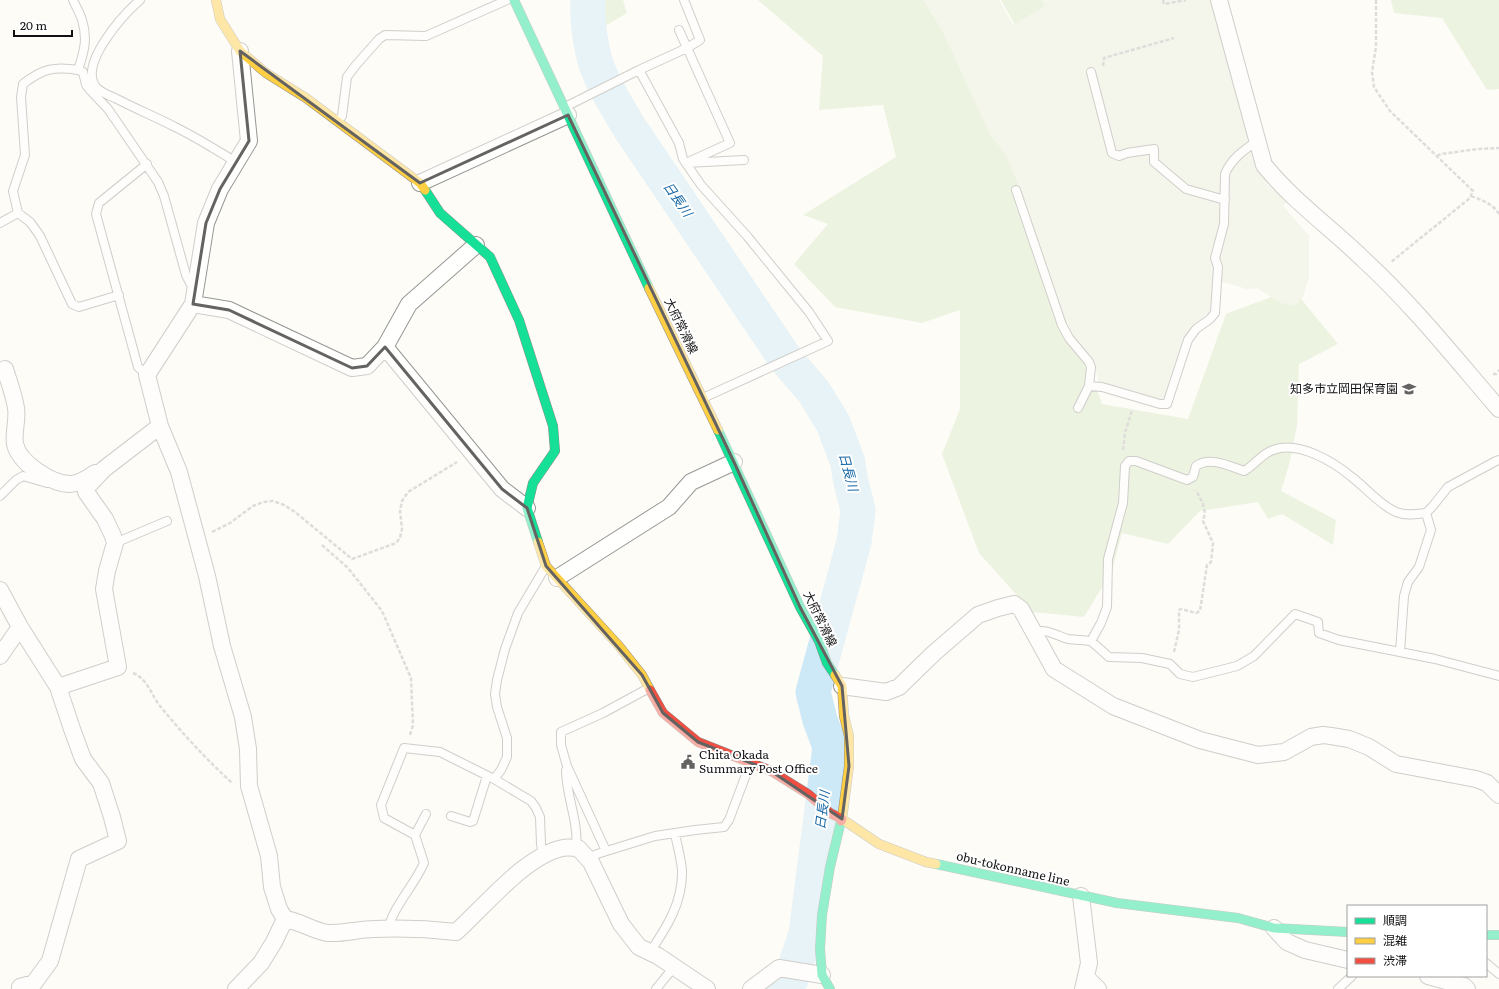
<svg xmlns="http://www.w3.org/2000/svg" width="1499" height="989" font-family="Literata,'Noto Sans JP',serif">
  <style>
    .forest { fill: #d8eac5 }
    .cemetery { fill: #e9eedb }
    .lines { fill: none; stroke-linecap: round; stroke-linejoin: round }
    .stream { stroke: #cde8f7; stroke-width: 6 }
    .river { stroke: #cde8f7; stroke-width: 35 }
    .lane-casing { stroke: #979795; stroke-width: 10 }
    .street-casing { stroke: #979795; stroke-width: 18 }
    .fast-casing { stroke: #8e8d8b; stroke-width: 10 }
    .slow-casing { stroke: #8e8d8b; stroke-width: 10 }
    .jam-casing { stroke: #8e8d8b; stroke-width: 10 }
    .path { stroke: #b9b9b8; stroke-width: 2.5; stroke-dasharray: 4 2; stroke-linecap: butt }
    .lane { stroke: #fffffe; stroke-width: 8 }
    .street { stroke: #fffffe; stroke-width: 16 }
    .fast { stroke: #16e098; stroke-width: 9 }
    .slow { stroke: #ffcf43; stroke-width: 9 }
    .jam { stroke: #f24e42; stroke-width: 9 }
    .marked { fill: none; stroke: #646362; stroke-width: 3; stroke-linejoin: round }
    .labels { text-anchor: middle; stroke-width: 4; stroke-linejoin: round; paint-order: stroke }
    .street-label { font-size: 12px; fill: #111; stroke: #fff }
    .poi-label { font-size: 12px; fill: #111; stroke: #fff; text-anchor: end }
    .water-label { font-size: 13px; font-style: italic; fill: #1768a6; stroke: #fff }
  </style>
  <rect width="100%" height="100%" fill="#fdfcf7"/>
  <path class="forest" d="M592,0H623L627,13L607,25L592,16Z
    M758,0H932L998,133L1066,303L1102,404L1188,419L1226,314L1293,289L1338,344L1299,364L1297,426L1289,465L1281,491L1336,520L1333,545L1282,514L1268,519L1258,502L1200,511L1168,544L1122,533L1112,571L1084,617L1032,612L979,553L942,454L960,409V310L922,323L835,307L794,264L828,224L803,215L896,157L883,105L819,110L823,56Z
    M1001,0H1050L1038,66Z
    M1391,0H1499V89L1487,90L1442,18L1394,13Z"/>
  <path class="cemetery" d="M923,0H999L1013,25L1045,6L1041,0H1211L1253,159L1267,184L1287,202L1283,206L1309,236V277L1303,297L1295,306L1281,303L1257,288L1247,289L1213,279L1210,312L1191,326L1165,401H1159L1099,383L1093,360L1071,335L1064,323L1020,187L1004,152L991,136L980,113L943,32Z"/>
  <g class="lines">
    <path class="stream" d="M791,979L794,989"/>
    <path class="river" d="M588,0C587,20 590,42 595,61C602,84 617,106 629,127L785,358L814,392L833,423L848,463L850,478L858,510L854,542L813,692L820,720L830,747L806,934L791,979L773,984L766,989"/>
    <defs>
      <path id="lane" d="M140,0C124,14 78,64 96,87C101,93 111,96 117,99C136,109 156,117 175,127C196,137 216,150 236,162
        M679,30L730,143L686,163L744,160
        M78,70L83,72L86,85L90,90L95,87
        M639,70L687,48L700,40L684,0
        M1091,72L1112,153L1119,156L1127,153L1154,149V162L1186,189L1225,200
        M90,90L108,109L158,182L164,196L186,275L190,283L196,286
        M565,107L639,70L679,143L683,159L701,185L747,236L809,312L828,341L703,398
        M339,120L342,116L347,77L356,65L379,39L385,35L426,36L507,0
        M147,164L99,203L96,214L138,367L147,375
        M1016,190L1062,325L1069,338L1089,362L1091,367L1089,386L1078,408
        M18,213L30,222L40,236L72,304L79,307L119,295
        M0,223L18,213L13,191L25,155L21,97L23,84C42,69 54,66 78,70C84,52 88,39 82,20C80,13 76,7 73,0
        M1089,386L1102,387L1160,404H1167L1188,340L1196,329L1210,319L1215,313L1218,267L1215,258L1224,224L1225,174C1231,159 1244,150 1257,141
        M1499,460L1496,461L1448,487L1432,507L1426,513L1431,530L1419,567L1408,582L1404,596L1400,652L1435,659L1499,676
        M0,496L16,480L23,476L47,483
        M115,543L167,521
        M1034,632C1045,628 1058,636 1068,639C1076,640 1083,640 1091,641L1101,623L1107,607L1108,559L1123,503L1125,466L1129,461H1136L1187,480L1193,477L1196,466C1210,456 1229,466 1244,471C1255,465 1261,454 1273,450C1298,440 1334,462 1353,478C1367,489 1380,505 1396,512C1406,516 1416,514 1426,513
        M1091,641L1109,657L1142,658L1170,664L1180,674L1193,677L1237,666L1254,656L1295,614L1318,622L1319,633L1339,640L1400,652
        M568,768L566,770C566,796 579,822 576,848
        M494,779L501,770L507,757V738L497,707L495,694L497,680L505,649L518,613L546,566
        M451,816L470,822L473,821L487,776
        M415,835L426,814
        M606,851L567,766L561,745V732L603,713L649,688
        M588,859L597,854L655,836L695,830L724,827L729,820L750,764
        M388,929C394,905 414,886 424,863L415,835L384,818L381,805L404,748L440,752L494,779L531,801L536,808L540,817L541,844L543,856
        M650,952C667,927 683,902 682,870C681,858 677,845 675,833
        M1486,963L1499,974
        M656,989L674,967
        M1338,989L1352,976"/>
      <path id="street" d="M1219,0L1264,165C1293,201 1330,227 1363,259C1413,305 1455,358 1499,409
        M240,51L249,141L220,189L206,223L193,304L147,375L160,426L179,472L207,576L222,646L243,717L248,749L249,786L269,856L272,887L279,909L285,919
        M420,183L568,115
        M193,304L229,310L352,368L367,366L385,347L409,304L476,245
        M385,347L502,489L527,508
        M5,369C9,382 14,395 16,408C18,420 13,432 15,444C19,463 52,484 70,484C79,484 88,478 95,473
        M557,578L669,507L691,482L734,462
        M0,590L20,627L58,687L118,667L104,589L107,571L115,543L113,536L105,519L86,492V488L104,469L160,426
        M0,656L20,627
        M842,686L886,692L899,687L934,653L978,615L998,608L1014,604L1021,609L1054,669L1113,706L1200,740L1258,755L1284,752L1311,737L1323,735L1331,736L1349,739L1369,747L1396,764L1476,779L1487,783L1499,795
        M1081,896L1089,963L1083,989
        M285,919C300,921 313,931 328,933C344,934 359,929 374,929C401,928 429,929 456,932C484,907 526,855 563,848C568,847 573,848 578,848L591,862L621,924L639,947L658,956L707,989
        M1274,928L1287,942L1305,950L1348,960
        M1428,976L1464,986L1467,989
        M1086,977L1098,989
        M21,989L20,987L34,983L50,961L79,859L118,841L112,817L101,783L83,759L72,729L58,687
        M236,989L261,963L274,942L285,919
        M751,989L779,968L822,975"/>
      <path id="fast" d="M514,0L649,288
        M425,190L440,213L490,257L519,320L553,426L555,451L533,483L527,508L538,542
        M718,430L800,607L819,641L827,663L835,675
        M936,864L1117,903L1238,918L1274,928L1348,932
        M1486,935H1499
        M830,989L822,975L820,949L822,915L830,867L841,821"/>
      <path id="slow" d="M216,0L220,19L240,51L266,73L306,98L420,183L425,190
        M649,288L718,430
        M538,542L546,566L619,646L642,675L650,690
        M835,675L842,686L844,716L849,736V766L842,819L879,844L926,862L936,864"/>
      <path id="jam" d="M650,690L663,713L698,742L771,771L808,794L830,813L842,819L841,821"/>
    </defs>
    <use href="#lane" class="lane-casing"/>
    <use href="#street" class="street-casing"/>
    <use href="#fast" class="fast-casing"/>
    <use href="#slow" class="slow-casing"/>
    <use href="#jam" class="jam-casing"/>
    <path class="path" d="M1163,0L1164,4L1186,0
      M1376,0V47L1372,72L1374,87L1390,111L1473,191L1470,198L1391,262
      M1103,66L1104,58L1174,38
      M1437,156L1441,154L1478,149L1499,148
      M1471,196C1482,200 1493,204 1499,214
      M1493,374H1496L1499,370
      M1123,450L1125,433L1132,410
      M212,532L230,523L253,506L263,502L273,501L284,505L295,512L352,559L396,543L400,538L402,529L400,511L402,501L408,492L457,462
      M322,545L348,568L382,611L411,678L413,725L410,735
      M1174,652L1179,630V610L1181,609L1196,613L1200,611L1207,565L1211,562L1213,543L1203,521L1205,513L1203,504L1196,490
      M133,673C148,679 151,695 160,706C182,733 206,759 232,783"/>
    <use href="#lane" class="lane"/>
    <use href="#street" class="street"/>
    <use href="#fast" class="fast"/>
    <use href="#slow" class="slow"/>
    <use href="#jam" class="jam"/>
  </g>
  <path d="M0 0H1499V989H0ZM240,51L420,183L568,115L734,462L800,607L842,686L849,766L842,819L771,771L698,742L663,713L642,675L546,566L527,508L502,489L385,347L367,366L352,368L229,310L193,304L206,223L220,189L249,141Z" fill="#fdfcf7" fill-opacity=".55" fill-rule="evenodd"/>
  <path class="marked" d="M240,51L420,183L568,115L734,462L800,607L842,686L849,766L842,819L771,771L698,742L663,713L642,675L546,566L527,508L502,489L385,347L367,366L352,368L229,310L193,304L206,223L220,189L249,141Z"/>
  <defs>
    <symbol id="school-bare" viewBox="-9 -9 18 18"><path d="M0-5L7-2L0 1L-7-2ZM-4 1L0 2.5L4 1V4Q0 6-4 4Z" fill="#646362" stroke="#fff" stroke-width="2.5" paint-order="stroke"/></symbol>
    <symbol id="civic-bare" viewBox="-9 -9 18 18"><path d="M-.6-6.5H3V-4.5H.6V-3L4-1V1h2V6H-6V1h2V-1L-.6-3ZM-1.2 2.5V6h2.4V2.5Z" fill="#646362" stroke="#fff" stroke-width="2.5" paint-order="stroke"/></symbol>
  </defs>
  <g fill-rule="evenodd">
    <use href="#school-bare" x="1399" y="379" width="20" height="20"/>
    <use href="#civic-bare" x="678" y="752" width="20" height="20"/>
  </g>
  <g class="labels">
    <g class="street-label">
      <text transform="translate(681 326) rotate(64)" y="4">大府常滑線</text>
      <text transform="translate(820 619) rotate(64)" y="4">大府常滑線</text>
      <text transform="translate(1013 869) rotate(13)" y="4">obu-tokonname line</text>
    </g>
    <g class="poi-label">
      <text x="1398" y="393">知多市立岡田保育園</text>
      <text x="699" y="759" text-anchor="start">Chita Okada<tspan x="699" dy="14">Summary Post Office</tspan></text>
    </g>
    <g class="water-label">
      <text transform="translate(678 199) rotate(55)" y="5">日長川</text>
      <text transform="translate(849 472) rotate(75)" y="5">日長川</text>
      <text transform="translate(822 810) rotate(-83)" y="5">日長川</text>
    </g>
  </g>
  <rect x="1347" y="905" width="140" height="72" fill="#ffffff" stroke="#a0a0a0"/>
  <rect x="1355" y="918" width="20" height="6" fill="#16e098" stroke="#a0a0a0"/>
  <text x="1383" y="925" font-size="12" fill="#111111">順調</text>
  <rect x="1355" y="938" width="20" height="6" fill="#ffcf43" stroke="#a0a0a0"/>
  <text x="1383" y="945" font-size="12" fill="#111111">混雑</text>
  <rect x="1355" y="958" width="20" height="6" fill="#f24e42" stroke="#a0a0a0"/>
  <text x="1383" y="965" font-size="12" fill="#111111">渋滞</text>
  <path d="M14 30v6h58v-6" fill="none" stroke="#111111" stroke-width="2"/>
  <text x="20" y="30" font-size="12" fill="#111111" stroke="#ffffff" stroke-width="3" paint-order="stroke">20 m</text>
</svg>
